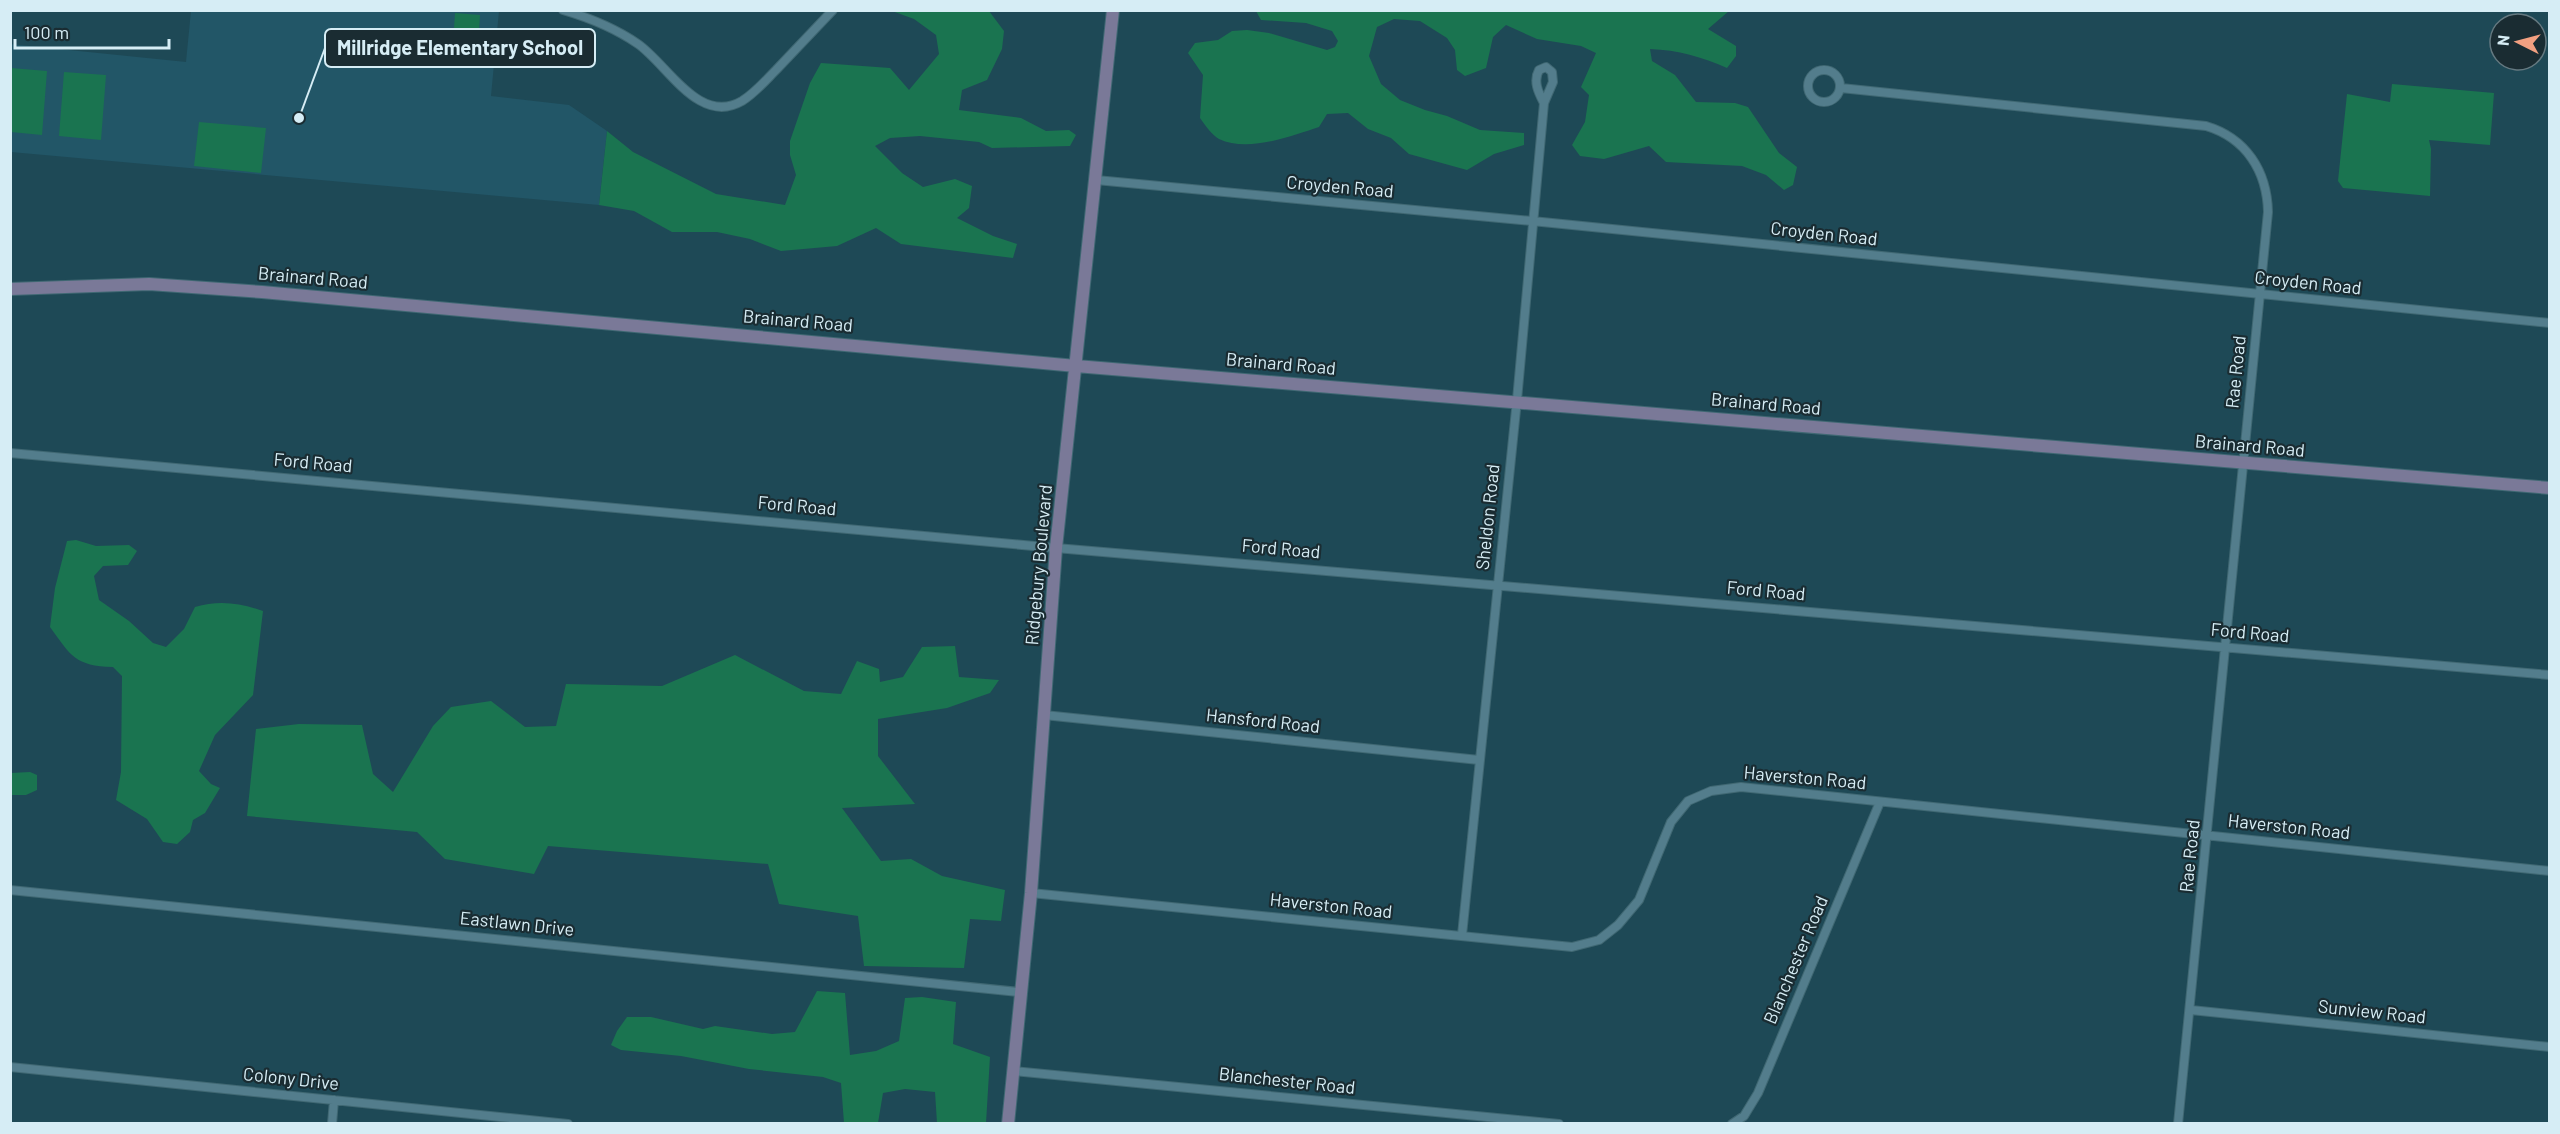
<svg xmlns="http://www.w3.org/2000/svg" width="2560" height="1134" font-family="Barlow,sans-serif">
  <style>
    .built { fill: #225667 }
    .green { fill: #1a7450 }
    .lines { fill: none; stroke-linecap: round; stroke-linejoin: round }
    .street-casing { stroke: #406873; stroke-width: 10 }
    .secondary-casing { stroke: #406873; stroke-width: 14 }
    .street { stroke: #537d8c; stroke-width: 8 }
    .secondary { stroke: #7a7998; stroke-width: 12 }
    .labels { text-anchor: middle; stroke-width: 4.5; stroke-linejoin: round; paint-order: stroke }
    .street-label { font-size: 18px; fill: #d6edf5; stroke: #1a2c32 }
    .leader { fill: none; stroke: #d6edf5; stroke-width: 2 }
    .callout-dot { fill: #d6edf5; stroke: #1a2c32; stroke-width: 2 }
    .callout { fill: #1a2c32; stroke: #d6edf5; stroke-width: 2 }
    .callout-label { font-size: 20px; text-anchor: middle; font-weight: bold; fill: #d6edf5 }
  </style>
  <rect width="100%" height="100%" fill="#1e4956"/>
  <path class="built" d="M191,11H499L491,96L569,105L607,131L599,205L11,152L10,44L186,62Z"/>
  <path class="green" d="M892,11H989L1004,31L1002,49L987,80L962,90L959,110L1021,118L1046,131L1069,130L1076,135L1070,146L992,148L979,142L920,136L890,138L875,146L902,173L923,187L955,179L972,186L969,208L957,218L993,236L1017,244L1013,258L901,244L876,228L837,246L781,251L750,239L717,232H672L634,211L599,205L607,131L633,152L716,194L785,205L796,175L790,155V141L810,83L821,63L890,68L909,90L939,54L936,35L914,19Z
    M1256,11H1729L1708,29L1736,46V56L1727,68C1702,57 1678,50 1650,49L1652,61L1675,75L1696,102L1735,103L1748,107L1779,153L1797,167L1793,185L1784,190L1766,175L1742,166L1666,162L1649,146L1604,159L1580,156L1572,145L1585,122L1589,95L1581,87L1596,53L1581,46L1537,39L1506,25L1493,37L1486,68L1465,76L1457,70L1455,50L1447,38L1420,21L1394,19L1377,27L1369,56L1381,84L1400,100L1425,110L1447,116L1480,130L1524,133V145L1494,154L1467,170L1409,154L1391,138L1368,129L1348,113L1327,114L1319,127C1291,136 1248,153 1219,139C1212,135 1205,125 1200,118L1203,75L1188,53L1195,43L1218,40L1232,31L1247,30L1269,33L1327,50L1335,47L1338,41L1332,31L1306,23L1261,20Z
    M455,13L480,15L479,30L454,28Z
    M11,68L47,71L42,135L11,132Z
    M64,72L106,75L101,140L59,136Z
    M2392,84L2494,93L2490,145L2429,140L2431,149L2430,196L2343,188L2338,181L2347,94L2390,102Z
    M199,122L266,128L261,173L194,166Z
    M76,540L96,546L129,545L137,551L128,565L103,566L94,576L99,600L129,621L153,643L166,647L184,629L195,607C219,600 240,603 263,611L253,695L215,735L199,771L211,784L220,788L205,813L193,820L190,832L177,844L163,842L147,819L116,800L121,772L122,676L113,667C75,666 71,656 50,627L55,588L67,541Z
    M955,646L959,677L999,680L990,693L947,708L878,719V756L915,804L842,808L881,861L911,859L942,876L1005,890L1001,921L970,919L964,968L864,966L858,916L779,904L768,864L548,846L534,874L445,859L417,832L247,816L256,729L299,724L362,725L373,774L393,792L433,726L451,707L491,701L525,727L556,726L566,684L662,686L735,655L804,691L841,694L857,661L879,669L880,682L903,677L922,647Z
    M30,772L37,775V790L26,795H11V773Z
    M817,991L845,993L850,1055L876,1051L899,1041L905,998L922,997L956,1002L953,1044L990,1057L986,1123H937L935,1092L905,1089L883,1093L878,1123H844L841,1083L823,1077L749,1069L681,1056L621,1050L611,1045L617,1031L627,1017H651L703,1029L715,1026L772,1034L795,1032Z"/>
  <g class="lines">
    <defs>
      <path id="street" d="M563,10C590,18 615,28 638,44C668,65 699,126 742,101C755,93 765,81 776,70C795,50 814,30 833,10
        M1808 86a16 16 0 1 1 32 0a16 16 0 1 1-32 0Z
        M1841,88L2206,126C2246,138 2267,171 2268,212L2178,1124
        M1096,180L1532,221L2550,323
        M10,453L1056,548L2550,675
        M1044,715L1479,760
        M10,890L1019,992
        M1031,893L1572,947L1599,940L1618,925L1639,900L1671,822L1688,801L1711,791L1741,787L2550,871
        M1462,935L1517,400L1544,103L1553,82L1552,72L1546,67L1539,70C1533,81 1538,92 1544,103
        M2191,1010L2550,1047
        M10,1067L568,1124
        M1013,1071L1559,1124
        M332,1124L334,1100
        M1732,1124L1744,1116L1758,1093L1880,802"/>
      <path id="secondary" d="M10,289L149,284L262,292L1076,366L2550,488
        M1008,1124L1031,893L1056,548L1113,10"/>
    </defs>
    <use href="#street" class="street-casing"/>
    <use href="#secondary" class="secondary-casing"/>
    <use href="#street" class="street"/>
    <use href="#secondary" class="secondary"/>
  </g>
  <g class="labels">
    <g class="street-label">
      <text transform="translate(1340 187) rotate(5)" y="6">Croyden Road</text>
      <text transform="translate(1824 234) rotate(6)" y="6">Croyden Road</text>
      <text transform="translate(313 278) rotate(5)" y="6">Brainard Road</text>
      <text transform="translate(2308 283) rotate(6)" y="6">Croyden Road</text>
      <text transform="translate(798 321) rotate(5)" y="6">Brainard Road</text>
      <text transform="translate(1281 364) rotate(5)" y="6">Brainard Road</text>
      <text transform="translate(2236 372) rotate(-84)" y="6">Rae Road</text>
      <text transform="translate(1766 404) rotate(5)" y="6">Brainard Road</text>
      <text transform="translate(2250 446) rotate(5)" y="6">Brainard Road</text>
      <text transform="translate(313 463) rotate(5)" y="6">Ford Road</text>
      <text transform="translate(797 506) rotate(5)" y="6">Ford Road</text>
      <text transform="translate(1488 517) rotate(-84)" y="6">Sheldon Road</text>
      <text transform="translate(1281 549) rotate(5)" y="6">Ford Road</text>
      <text transform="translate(1039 565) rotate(-85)" y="6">Ridgebury Boulevard</text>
      <text transform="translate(1766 591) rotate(5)" y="6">Ford Road</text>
      <text transform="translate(2250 633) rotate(5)" y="6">Ford Road</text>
      <text transform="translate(1263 721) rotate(6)" y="6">Hansford Road</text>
      <text transform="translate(1805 778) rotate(5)" y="6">Haverston Road</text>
      <text transform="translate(2289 827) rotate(6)" y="6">Haverston Road</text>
      <text transform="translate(2190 856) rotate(-84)" y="6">Rae Road</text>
      <text transform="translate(1331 906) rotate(6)" y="6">Haverston Road</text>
      <text transform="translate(517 924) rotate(6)" y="6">Eastlawn Drive</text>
      <text transform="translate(1796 960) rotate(-67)" y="6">Blanchester Road</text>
      <text transform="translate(2372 1012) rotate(6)" y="6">Sunview Road</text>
      <text transform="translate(291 1079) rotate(6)" y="6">Colony Drive</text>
      <text transform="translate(1287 1081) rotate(6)" y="6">Blanchester Road</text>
    </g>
  </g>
  <path class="leader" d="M299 118L325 48"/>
  <circle class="callout-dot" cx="299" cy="118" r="6"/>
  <rect class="callout" x="325" y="29" width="270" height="38" rx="6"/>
  <g class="callout-label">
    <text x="460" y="55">Millridge Elementary School</text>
  </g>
  <rect width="2560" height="1134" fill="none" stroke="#d6edf5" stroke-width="24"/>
  <g transform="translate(2518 42) rotate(276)"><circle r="28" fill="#1a2c32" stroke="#657980" stroke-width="1.5"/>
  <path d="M0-4.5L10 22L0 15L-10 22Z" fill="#f2a081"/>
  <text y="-9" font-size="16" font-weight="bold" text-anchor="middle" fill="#d6edf5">N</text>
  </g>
  <path d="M15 39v9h154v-9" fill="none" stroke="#d6edf5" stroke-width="3"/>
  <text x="24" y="39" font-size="18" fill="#d6edf5" stroke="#1a2c32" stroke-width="4.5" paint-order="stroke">100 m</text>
</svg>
